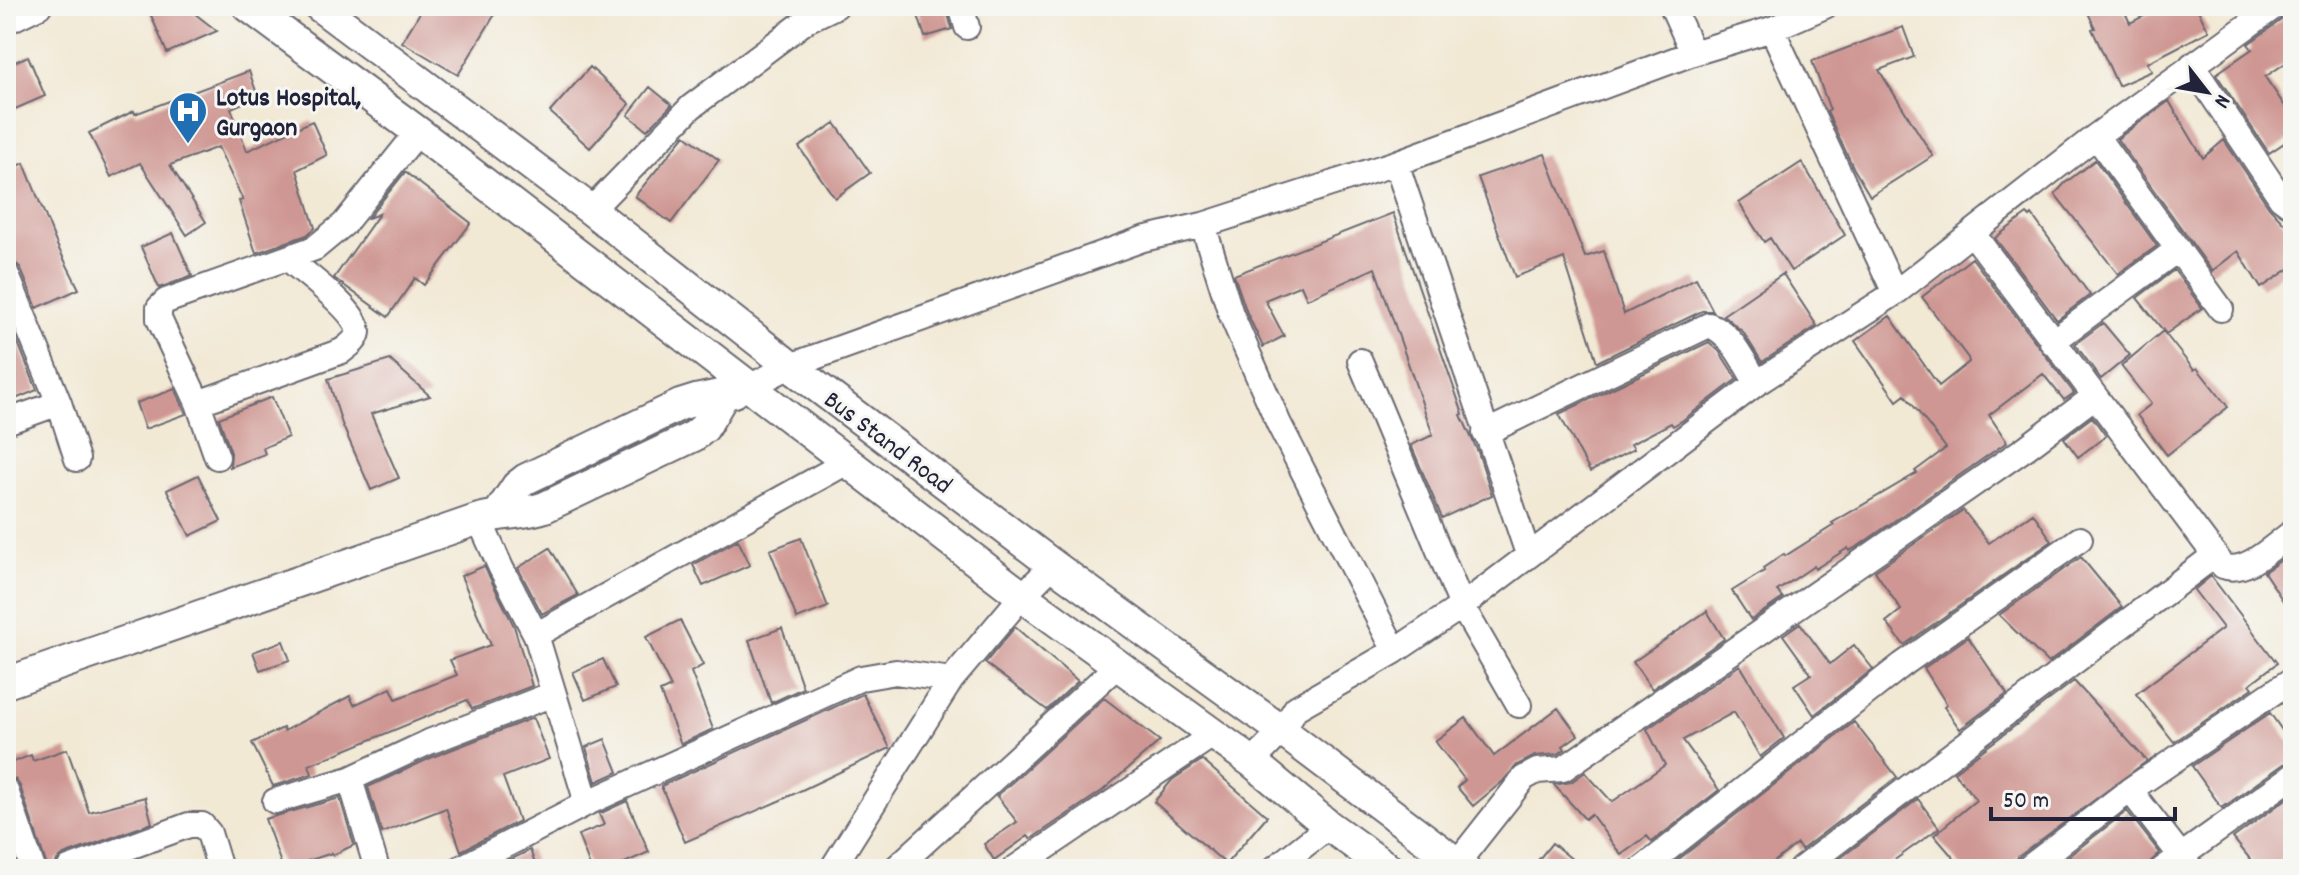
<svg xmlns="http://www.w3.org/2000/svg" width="2299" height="875" font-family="Dekko,sans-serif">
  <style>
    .building { fill: #cf9793 }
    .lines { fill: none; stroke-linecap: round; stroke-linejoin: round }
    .minor-casing { stroke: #6b6871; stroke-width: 28 }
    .tertiary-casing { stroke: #6b6871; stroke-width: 34 }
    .minor { stroke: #fff; stroke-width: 24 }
    .tertiary { stroke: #fff; stroke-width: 30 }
    .labels { text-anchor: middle; stroke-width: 6; stroke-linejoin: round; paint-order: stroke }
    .poi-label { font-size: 26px; font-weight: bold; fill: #22223b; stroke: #f6f6f2; text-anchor: start }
    .street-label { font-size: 26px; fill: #22223b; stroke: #f6f6f2 }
  </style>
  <rect width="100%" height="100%" fill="#f6f6f2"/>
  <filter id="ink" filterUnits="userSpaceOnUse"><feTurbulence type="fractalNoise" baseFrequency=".0125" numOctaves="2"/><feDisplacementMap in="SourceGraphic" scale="16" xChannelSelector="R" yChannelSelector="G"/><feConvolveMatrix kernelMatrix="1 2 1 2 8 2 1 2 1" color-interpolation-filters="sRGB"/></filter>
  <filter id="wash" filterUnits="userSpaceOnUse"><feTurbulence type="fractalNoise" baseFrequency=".006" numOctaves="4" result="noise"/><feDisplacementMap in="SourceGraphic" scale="32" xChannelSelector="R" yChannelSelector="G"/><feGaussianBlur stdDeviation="1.8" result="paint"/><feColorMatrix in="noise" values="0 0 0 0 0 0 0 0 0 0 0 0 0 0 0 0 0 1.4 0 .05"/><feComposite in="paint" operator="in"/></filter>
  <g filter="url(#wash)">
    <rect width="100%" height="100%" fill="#f2e9d5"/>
    <g id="blocks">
      <path class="building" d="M147,6H185L217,31L167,53Z
        M424,6H500L458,75L402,42Z
        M915,6H946L952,29L925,37Z
        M2085,6H2122L2130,23L2164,6H2196L2209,31L2147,63L2152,71L2118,86L2092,29L2095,28Z
        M2284,18L2293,22V58L2265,77L2293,118V137L2269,153L2216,74L2252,49L2248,44Z
        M1903,27L1914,57L1879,70L1933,156L1870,196L1854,169L1827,112L1830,110L1812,61Z
        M28,56L45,96L6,113V66Z
        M590,67L630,104L590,148L550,112Z
        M249,71L258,97L231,108L247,151L312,121L327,155L297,170L315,228L307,235L256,253L239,201L243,200L218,147L170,165L206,222L187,235L140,163L111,177L89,133L134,111L135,114Z
        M650,87L672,105L647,130L628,115Z
        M2169,101L2203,158L2224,140L2269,207L2284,223L2293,218V266L2261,288L2238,251L2212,271L2117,139Z
        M835,123L870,173L835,198L799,147Z
        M685,135L719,160L671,223L635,196Z
        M1545,154L1585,257L1604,251L1624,314L1696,278L1713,311H1702L1597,362L1564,258L1515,277L1478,177Z
        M2095,160L2157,246L2118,274L2055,194L2065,183Z
        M1802,162L1845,235L1791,271L1770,238L1764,242L1739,203Z
        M24,163L57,245L79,289L37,308L20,267L11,259L6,246V172Z
        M405,172L471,223L424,285L415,278L388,317L334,278L379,214L368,218Z
        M1393,213L1463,414L1461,415L1478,452L1492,495L1442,518L1411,445L1433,435L1375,268L1307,299L1301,285L1265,300L1284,336L1263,347L1247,313L1234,275Z
        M2027,214L2030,217L2032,215L2090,295L2057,320L1995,238Z
        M173,233L192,276L159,288L141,247Z
        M1972,258L2074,393L2064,400L2043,374L1989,415L2007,442L1857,547L1849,551L1848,548L1815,569L1814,566L1777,591L1783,598L1751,620L1732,591L1764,571L1763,568L1784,554L1785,556L1834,525L1832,523L1917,473L1915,471L1946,448L1905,395L1897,401L1855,341L1890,316L1939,386L1969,362L1968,358L1922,297Z
        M2174,270L2202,308L2166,334L2137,298Z
        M1783,274L1817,326L1762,362L1743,332L1723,315Z
        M6,313L37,390L6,403Z
        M2103,323L2130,355L2101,379L2075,344Z
        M2163,331L2194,370L2197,368L2228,407L2167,455L2137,415L2151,404L2121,366Z
        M1709,342L1719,351L1737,379L1683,420L1673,426L1671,423L1631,444L1634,449L1590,472L1559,414Z
        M390,360L430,396L371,414L399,478L371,490L342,424L328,379Z
        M175,389L186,414L145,429L136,403Z
        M272,397L288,437L263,448L265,454L230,467L231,453L219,418Z
        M2092,417L2106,436L2078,457L2064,438Z
        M198,475L221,521L190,536L167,490Z
        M1963,510L1989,543L2033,513L2052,541L1904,645L1886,622L1901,610L1875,571Z
        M801,538L828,607L797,619L770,550Z
        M738,540L750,565L703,586L693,565Z
        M550,548L578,595L542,614L518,568Z
        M2293,552V616L2264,572Z
        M2081,557L2122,607L2048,663L1999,615Z
        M484,566L514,626L532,686L472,709L467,700L309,765L312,774L273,786L252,743L283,728L284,731L350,696L354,705L391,688L396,699L457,675L450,660L491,645L461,576Z
        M2211,576L2277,663L2250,684L2253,688L2174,742L2136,694L2223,628L2194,590Z
        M1707,611L1724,639L1652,689L1633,662Z
        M680,620L703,665L691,672L713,729L681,744L660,692L671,687L646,637Z
        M1800,623L1830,664L1854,645L1873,669L1814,715L1794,685L1811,674L1783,635Z
        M1015,627L1078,681L1047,710L985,663Z
        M782,628L803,688L771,703L749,640Z
        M1968,637L2007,694L1960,729L1944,707L1947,705L1924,668Z
        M283,641L290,660L260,670L253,652Z
        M603,659L616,687L585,700L573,672Z
        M1740,665L1784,738L1760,757L1734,712L1683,740L1719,790L1652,842L1647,836L1621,855L1591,814L1585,819L1554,785L1571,782L1585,772L1612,802L1665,765L1647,729Z
        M2074,681L2147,761L2018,857L2012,869H1963L1934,835L1976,800L1954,772Z
        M863,694L890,748L781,800L685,842L661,786Z
        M1104,698L1160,741L1102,791L1031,839L1028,836L994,860L984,844L1017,822L997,796Z
        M1558,708L1578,735L1563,746L1565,749L1558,754L1535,756L1517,765L1503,781L1473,806L1457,787L1465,780L1435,741L1466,718L1494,756Z
        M2270,713L2293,746V761L2284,764L2222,808L2192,766Z
        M533,718L549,759L503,777L519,821L461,851L446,808L382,833L368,787L435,756Z
        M1854,722L1897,777L1801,850L1797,844L1765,869H1672L1670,866Z
        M605,739L618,772L596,782L586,747Z
        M67,749L89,812L145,797L152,823L64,855L57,860L54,869H48L20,786L15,779L8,776L6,765L31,755L33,761Z
        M1202,760L1267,816L1226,864L1154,802L1172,780Z
        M2293,794V869H2258L2233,838Z
        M340,798L354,845L333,855L332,853L283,869L265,819Z
        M1918,799L1939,828L1882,869H1826Z
        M627,801L649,852L611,869H591L578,835L604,825L599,814Z
        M2127,811L2160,853L2150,862L2148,869H2052Z
        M1552,843L1584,869H1531Z
        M530,850L537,869H492Z"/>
    </g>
  </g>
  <g filter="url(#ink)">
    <use href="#blocks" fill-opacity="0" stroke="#6b6871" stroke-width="2"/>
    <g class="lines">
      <defs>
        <path id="minor" d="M961,6L967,27
          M1672,6L1693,53
          M2292,6L2293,7
          M6,22L39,6
          M1772,29L1895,293
          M2192,65L2281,198L2289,204L2293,203
          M2096,136L2221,309
          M1396,163L1528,554
          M591,210L691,107L807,20L836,6
          M1203,225L1231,314L1279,424L1395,651
          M1973,234L2223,566C2246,575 2274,545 2293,532
          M6,273L59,403L77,459
          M2052,342L2178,249
          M1360,361L1462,606L1519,705
          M751,386L790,366L1143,239L1203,225L1396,163L1693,53L1772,29L1825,6
          M198,403L342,351C348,346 357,341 358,332C358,311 303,272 287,258
          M6,422L59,403
          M1485,433L1709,325C1732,333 1744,363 1757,383
          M217,457L198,403L159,319V308L166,301L315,248L344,224L418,132
          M479,519L501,568L536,635L587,803
          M536,635L849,461
          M1252,762L1282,731L1296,708L1395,651L1462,606L1757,383L1895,293L2096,136L2275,6
          M350,779L377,869
          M2130,790L2191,869
          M6,791L33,869
          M275,801L350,779L429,742L553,694
          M1457,863L1524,778L1537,771L1563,769L2027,447L2095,396
          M69,869L189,825H202L209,833L220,869
          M459,869L587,803L861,678L896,672L951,680
          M832,869L951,680L1022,596L1053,565
          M895,869L1119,664
          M1014,869L1214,734
          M1274,869L1329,826
          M1642,869L1902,665L2080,539
          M1801,869L2215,555
          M2027,869L2130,790L2293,679
          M2163,869L2293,776"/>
        <path id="tertiary" d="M248,6L418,132L1022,596L1252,762L1329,826L1389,869
          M319,6L591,210L790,366L1053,565L1282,731L1465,869
          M499,513L517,486L526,479L680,405L696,400L734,392
          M6,683L479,519C502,512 523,515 545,507L694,436L704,428L723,396"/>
      </defs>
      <use href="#minor" class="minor-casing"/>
      <use href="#tertiary" class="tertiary-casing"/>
      <use href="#minor" class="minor"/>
      <use href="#tertiary" class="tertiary"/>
    </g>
  </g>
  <defs>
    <symbol id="hospital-pin" viewBox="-11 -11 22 30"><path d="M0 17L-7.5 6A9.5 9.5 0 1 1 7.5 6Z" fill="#1f6fb2" stroke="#f6f6f2"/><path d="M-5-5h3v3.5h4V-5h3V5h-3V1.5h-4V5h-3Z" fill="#fff"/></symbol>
  </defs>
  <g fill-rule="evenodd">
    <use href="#hospital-pin" x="166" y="89" width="44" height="60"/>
  </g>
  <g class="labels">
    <g class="poi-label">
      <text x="216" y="105">Lotus Hospital,<tspan x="216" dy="30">Gurgaon</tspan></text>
    </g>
    <g class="street-label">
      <text transform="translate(889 441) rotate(37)" y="9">Bus Stand Road</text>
    </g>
  </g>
  <rect width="2299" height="875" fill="none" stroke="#f6f6f2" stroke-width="32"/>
  <g transform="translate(2207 92) rotate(121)" stroke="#f6f6f2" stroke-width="6" paint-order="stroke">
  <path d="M0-6L14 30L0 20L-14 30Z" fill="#22223b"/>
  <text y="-12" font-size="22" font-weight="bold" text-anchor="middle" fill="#22223b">N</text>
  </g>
  <path d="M1991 807v12h184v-12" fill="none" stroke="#22223b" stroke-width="4"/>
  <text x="2003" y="807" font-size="24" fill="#22223b" stroke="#f6f6f2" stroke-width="6" paint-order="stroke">50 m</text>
</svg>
